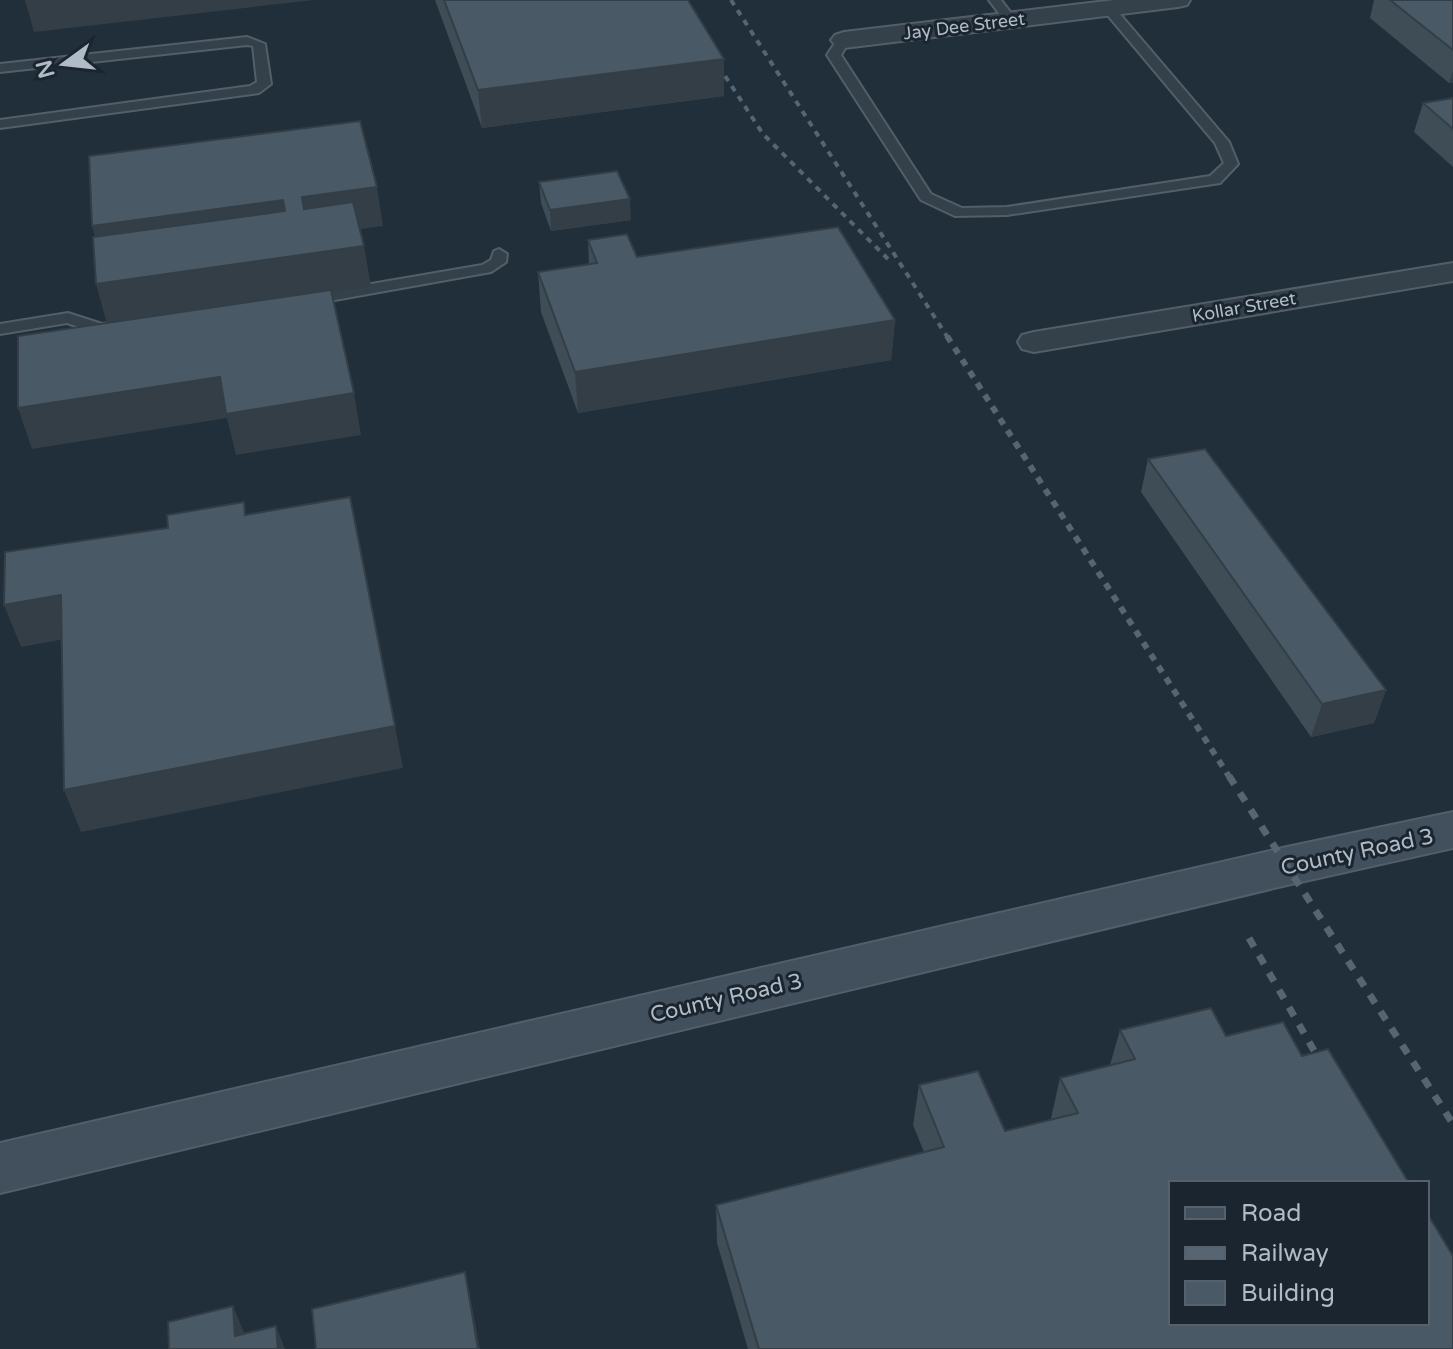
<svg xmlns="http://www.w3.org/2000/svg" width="1453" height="1349" font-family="'Varela Round',sans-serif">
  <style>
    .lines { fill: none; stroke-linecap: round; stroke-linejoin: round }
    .lane-casing { stroke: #525e68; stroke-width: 4 }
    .street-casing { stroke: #525e68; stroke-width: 4 }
    .secondary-casing { stroke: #525e68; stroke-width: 4 }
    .lane { fill: #35414a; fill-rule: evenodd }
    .street { fill: #35414a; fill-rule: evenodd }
    .secondary { fill: #42505d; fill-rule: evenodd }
    .rail-far2 { stroke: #566571; stroke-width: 4; stroke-dasharray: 6 6; stroke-linecap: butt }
    .rail-far1 { stroke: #566571; stroke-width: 6; stroke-dasharray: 7 7; stroke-linecap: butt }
    .rail { stroke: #566571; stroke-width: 7; stroke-dasharray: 10 10; stroke-linecap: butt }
    .wall { fill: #3f4d57 }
    .shaded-wall { fill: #333e47 }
    .building { fill: #495965; stroke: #333e47; stroke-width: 2 }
    .labels { text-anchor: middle; stroke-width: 6; stroke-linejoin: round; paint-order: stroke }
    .far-street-label { font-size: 18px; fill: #afbbc6; stroke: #1a252f }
    .street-label { font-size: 22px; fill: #afbbc6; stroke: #1a252f }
  </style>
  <rect width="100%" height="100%" fill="#212f3a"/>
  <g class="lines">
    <defs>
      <path id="lane" d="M989,0H1001L1017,21L1015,24H1007Z
        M1109,5L1113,6L1229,142L1238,164L1220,183L1007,215L955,216L921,200L827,55L839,37H849L850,40L841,55L931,194L962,208L1007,207L1210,176L1224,163L1215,143L1105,12L1103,9Z
        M247,37L265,44L271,84L259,93L0,128V120L250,86L257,82L253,46L247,45L0,72V64Z
        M499,249L507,254L506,262L491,272L307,305L299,300L307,295L482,265L491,260L494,251Z
        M68,313L102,324L117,322L125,327L123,330L101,334L67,323L0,334V324Z"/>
      <path id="street" d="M1115,0H1190L1187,5L1178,7L844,48L835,45L831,40L835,35L844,32Z
        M1453,263V281L1034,352L1022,349L1018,342L1022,335L1034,332Z"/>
      <path id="secondary" d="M1453,812V848L1287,885L0,1193V1143L1287,847Z"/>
    </defs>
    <use href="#lane" class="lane-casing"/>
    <use href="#street" class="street-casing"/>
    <use href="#secondary" class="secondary-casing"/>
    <use href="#lane" class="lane"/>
    <use href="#street" class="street"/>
    <use href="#secondary" class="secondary"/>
    <path class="rail-far2" d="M731,0L948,338
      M712,56L763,134L889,260"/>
    <path class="rail-far1" d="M947,336L1230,778"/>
    <path class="rail" d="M1229,776L1453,1124
      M1249,938L1327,1073"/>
  </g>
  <path class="wall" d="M435,0H688L724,96L482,128Z
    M1374,0H1453V83H1449L1370,18Z
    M1453,98V167L1414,132L1423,103Z
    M539,182L631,220L551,231L541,203Z
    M588,240L637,257L895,320L891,360L578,413L541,312L538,272L589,264Z
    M1148,459L1386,690L1374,723L1311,737L1141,492Z
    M1120,1030L1226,1036L1453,1349H748L717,1243L716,1205L924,1152L913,1125L919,1085L1005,1131L1052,1119L1051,1118L1060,1078L1110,1065Z"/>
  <path class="shaded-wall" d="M25,0H314L34,32Z
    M724,59V96L482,128L478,90Z
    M1453,71V83H1449Z
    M377,187L383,226L309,236L302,197Z
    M630,199L631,220L551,231L550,210Z
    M283,200L291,239L103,265L92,226Z
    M364,246L371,286L107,324L96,284Z
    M895,320L891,360L578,413L575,372Z
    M220,377L354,393L361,435L236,455L227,418L32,449L18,408Z
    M61,595L76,637L21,647L4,605Z
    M1386,690L1374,723L1311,737L1322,704Z
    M395,726L403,768L81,832L64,790Z
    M465,1272L471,1301L480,1349H478Z
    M233,1306L245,1335L235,1336Z
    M276,1326L285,1349H278Z"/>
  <path class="building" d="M444,0H688L724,59L478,90Z
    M1390,0H1453V50Z
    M1453,98V129L1423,103Z
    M360,121L377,187L302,197L304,209L353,202L364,246L96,284L93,237L285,211L283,200L92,226L89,156Z
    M617,171L630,199L550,210L539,182Z
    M838,227L895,320L575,372L538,272L597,263L588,240L627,234L637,257Z
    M331,290L354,393L226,414L220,377L18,408V336Z
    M1205,449L1386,690L1322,704L1148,459Z
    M350,497L395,726L64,790L61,595L4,605L5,552L168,528L167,515L244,502L245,515Z
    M1211,1008L1226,1036L1283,1022L1302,1056L1328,1049L1409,1183H1171V1323H1427V1213L1453,1256V1349H759L716,1205L944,1147L919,1085L978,1071L1005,1131L1078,1113L1060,1078L1135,1059L1120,1030Z
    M465,1272L478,1349H316L312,1309Z
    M233,1306L235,1336L276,1326L278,1349H169L168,1322Z"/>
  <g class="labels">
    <g class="far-street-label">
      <text transform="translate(964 26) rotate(-7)" y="6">Jay Dee Street</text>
      <text transform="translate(1244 307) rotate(-10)" y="6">Kollar Street</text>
    </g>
    <g class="street-label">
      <text transform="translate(1357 851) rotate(-12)" y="8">County Road 3</text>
      <text transform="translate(726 997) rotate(-13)" y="8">County Road 3</text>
    </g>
  </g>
  <rect x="1169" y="1181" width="260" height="144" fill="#1a252f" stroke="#56616b" stroke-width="2"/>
  <rect x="1185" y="1207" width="40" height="12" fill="#42505d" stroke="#56616b" stroke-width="2"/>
  <text x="1241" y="1221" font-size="24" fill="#afbbc6">Road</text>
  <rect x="1185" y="1247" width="40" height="12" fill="#566571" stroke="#56616b" stroke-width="2"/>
  <text x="1241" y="1261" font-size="24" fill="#afbbc6">Railway</text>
  <rect x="1185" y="1281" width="40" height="24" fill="#495965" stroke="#56616b" stroke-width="2"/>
  <text x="1241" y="1301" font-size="24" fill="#afbbc6">Building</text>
  <g transform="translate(64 64) rotate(255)" stroke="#1a252f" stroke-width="6" paint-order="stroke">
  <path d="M0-6L14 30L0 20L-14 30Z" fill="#afbbc6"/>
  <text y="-12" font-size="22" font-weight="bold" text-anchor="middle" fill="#afbbc6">N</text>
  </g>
</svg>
